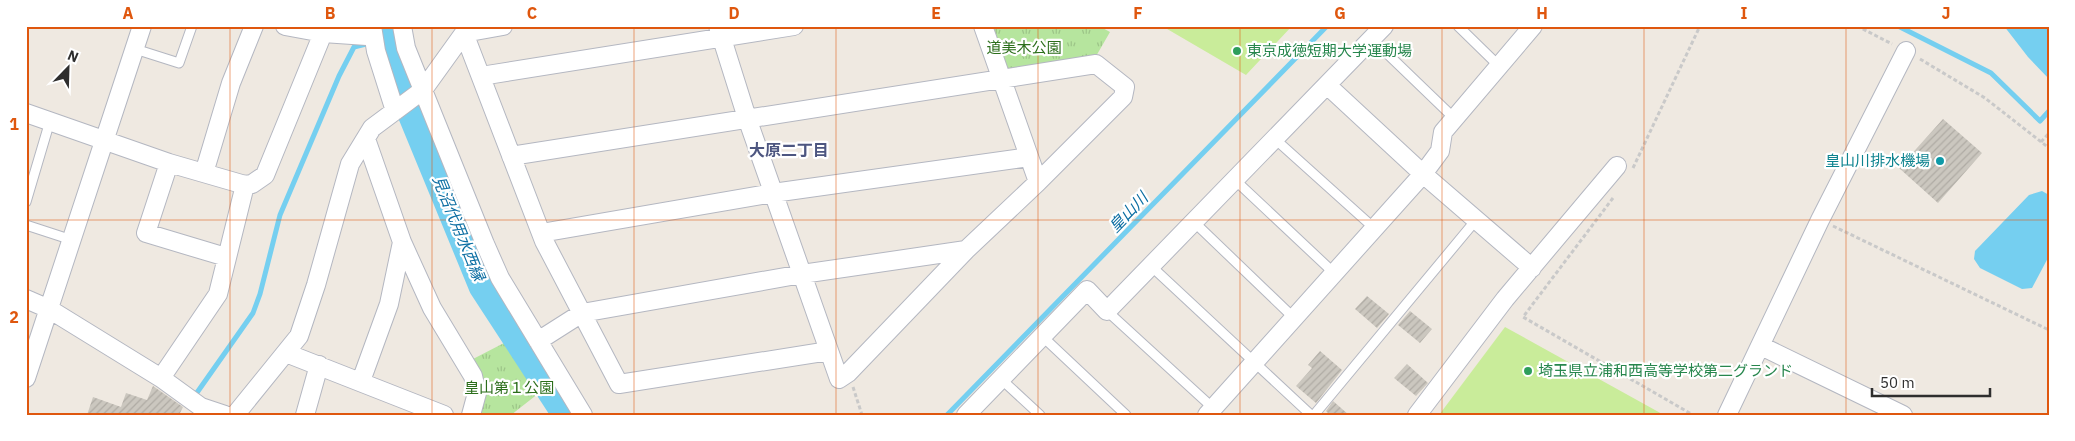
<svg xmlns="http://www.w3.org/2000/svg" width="2075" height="441" font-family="'IBM Plex Sans','Noto Sans JP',sans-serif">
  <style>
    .park { fill: url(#park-tufts) }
    .pitch { fill: #c9ec9a }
    .water { fill: #75cff0 }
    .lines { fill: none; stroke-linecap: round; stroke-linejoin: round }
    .stream { stroke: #75cff0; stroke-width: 5 }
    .river { stroke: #75cff0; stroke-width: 29 }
    .building { fill: url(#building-hatch) }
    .lane-casing { stroke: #b4b7c1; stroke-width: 11 }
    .street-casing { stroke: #b4b7c1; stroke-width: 20 }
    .path { stroke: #c9c9c9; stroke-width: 3; stroke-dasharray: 4 2.5; stroke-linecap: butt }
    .lane { stroke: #fff; stroke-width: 9 }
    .street { stroke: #fff; stroke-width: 18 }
    .grid { fill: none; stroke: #df570e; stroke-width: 1; stroke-opacity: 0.55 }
    .leisure-dot { fill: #2e9e5b; stroke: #fff; stroke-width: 2 }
    .culture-dot { fill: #0f9aa8; stroke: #fff; stroke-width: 2 }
    .labels { text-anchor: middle; stroke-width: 4.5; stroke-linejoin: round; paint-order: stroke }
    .park-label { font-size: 15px; fill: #2c6e1b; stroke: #fff }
    .leisure-label { font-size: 15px; fill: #27864d; stroke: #fff; text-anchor: start }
    .culture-label { font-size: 15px; fill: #0d838f; stroke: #fff; text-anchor: end }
    .neighbourhood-label { font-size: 16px; font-weight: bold; fill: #4d5680; stroke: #fff }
    .water-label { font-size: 16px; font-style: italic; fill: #0d6fa3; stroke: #fff }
    .neatline { fill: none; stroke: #df570e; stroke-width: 2 }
    .grid-label { font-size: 16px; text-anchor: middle; font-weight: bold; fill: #df570e }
  </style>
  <defs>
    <pattern id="park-tufts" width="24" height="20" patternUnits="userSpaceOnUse" patternTransform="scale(1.25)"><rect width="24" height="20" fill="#b6e59e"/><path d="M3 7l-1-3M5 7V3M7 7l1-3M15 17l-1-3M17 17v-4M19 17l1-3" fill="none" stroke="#9dc588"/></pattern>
    <pattern id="building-hatch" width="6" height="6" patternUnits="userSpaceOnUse" patternTransform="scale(1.25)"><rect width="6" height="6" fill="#cbc7bf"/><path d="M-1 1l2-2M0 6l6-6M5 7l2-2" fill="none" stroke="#afaba4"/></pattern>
  </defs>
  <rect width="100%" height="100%" fill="#efe9e1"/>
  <path class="park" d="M993,26H1099L1110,32L1095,58L1009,72Z
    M504,343L539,393L511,415H480C489,391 485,380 473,359Z"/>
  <path class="pitch" d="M1162,26H1292L1246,75Z
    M1505,327L1664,415H1439Z"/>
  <path class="water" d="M2004,26H2049V79L2028,57Z
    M2042,191L2049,195V256L2032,288L2022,289L1980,268L1974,259L1975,251L2029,195Z"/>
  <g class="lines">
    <path class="stream" d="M1898,26L1991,73L2040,121L2049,111
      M377,43L387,42
      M196,394L253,313L260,294L280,215L339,76L354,47L366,44
      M947,415L1327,26"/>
    <path class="river" d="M384,26L399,82L483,286L567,415"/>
  </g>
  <path class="building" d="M1943,119L1982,153L1938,203L1899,168Z
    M1367,296L1389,314L1377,328L1355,309Z
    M1410,311L1432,329L1420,343L1398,325Z
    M1320,351L1342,370L1316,403L1296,386L1312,368L1308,365Z
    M1407,364L1428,383L1416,396L1394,378Z
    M153,386L183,407L179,415H87L93,397L121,407L126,393L147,400Z
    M1333,401L1349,415H1330L1326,411Z"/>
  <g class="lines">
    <defs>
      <path id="lane" d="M1458,26L1499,66
        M1372,39L1455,119
        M135,49L179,63L192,26
        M1275,139L1374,228
        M1235,180L1334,273
        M26,202L50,121
        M1194,222L1294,318
        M26,225L72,240
        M1151,266L1311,415
        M1107,311L1213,408
        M1042,336L1126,415
        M1001,379L1040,415
        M1314,415L1476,220"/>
      <path id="street" d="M285,26L323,33L367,36L372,29
        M372,26L376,51L395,111
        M402,26L406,48L485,244L500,278L583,415
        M718,26L747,118L839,379L848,373L966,250L1038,182L983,26
        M464,33L544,241L619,384L829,351
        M481,76L794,26
        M1328,86L1423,174L1532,268
        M26,113L169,163L245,185L252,184L265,175L323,33
        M366,139L402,242L432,308L473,376L477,393L471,415
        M511,156L1096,64L1125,87L1123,97L1038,182
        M169,163L146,233L226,257
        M204,173L231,83L254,26
        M541,233L773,193L1029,157
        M26,299L49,309L161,378L201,407L225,415
        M538,341L582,313L802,274L966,250
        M1761,346L1903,415
        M286,353L444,415
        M26,378L142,26
        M161,378L218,294L245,185
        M361,381L389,304L402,242
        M235,415L299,336L316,285L350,164L372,128L423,90L464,33L503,26
        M305,415L319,365
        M966,415L1087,290L1107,311L1384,26
        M1207,415L1423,174L1440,151L1443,132L1533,26
        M1417,415L1505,299L1617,166
        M1727,415L1820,220L1906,51"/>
    </defs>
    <use href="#lane" class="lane-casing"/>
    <use href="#street" class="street-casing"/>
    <path class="path" d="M1857,26L1892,44
      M1920,59L1985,98L2049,148
      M2041,142L2049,133
      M1633,168L1700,26
      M1613,198L1523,317L1693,415
      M1833,226L2049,330
      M853,387L862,415"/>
    <use href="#lane" class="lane"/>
    <use href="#street" class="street"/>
  </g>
  <path class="grid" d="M230,26V415M432,26V415M634,26V415M836,26V415M1038,26V415M1240,26V415M1442,26V415M1644,26V415M1846,26V415M26,220H2049"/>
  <g class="leisure-dot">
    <circle cx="1237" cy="51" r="5"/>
    <circle cx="1528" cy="371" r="5"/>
  </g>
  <circle class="culture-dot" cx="1940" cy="161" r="5"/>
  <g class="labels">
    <g class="park-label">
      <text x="1024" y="53">道美木公園</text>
      <text x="509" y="393">皇山第１公園</text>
    </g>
    <g class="leisure-label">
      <text x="1247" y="56">東京成徳短期大学運動場</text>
      <text x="1538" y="376">埼玉県立浦和西高等学校第二グランド</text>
    </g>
    <g class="culture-label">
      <text x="1930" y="166">皇山川排水機場</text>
    </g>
    <g class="neighbourhood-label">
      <text x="789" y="156">大原二丁目</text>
    </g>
    <g class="water-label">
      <text transform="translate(1128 212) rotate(-46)" y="6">皇山川</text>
      <text transform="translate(459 228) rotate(68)" y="6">見沼代用水西縁</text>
    </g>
  </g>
  <rect width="2075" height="441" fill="none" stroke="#ffffff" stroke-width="55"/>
  <g transform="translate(68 68) rotate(23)" stroke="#ffffff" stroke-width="4" paint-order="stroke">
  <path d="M0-4L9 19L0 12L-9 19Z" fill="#2e2e2e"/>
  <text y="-8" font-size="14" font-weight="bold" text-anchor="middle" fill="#2e2e2e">N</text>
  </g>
  <path d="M1872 388v8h118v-8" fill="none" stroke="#2e2e2e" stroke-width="2.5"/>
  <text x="1880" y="388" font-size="15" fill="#2e2e2e" stroke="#ffffff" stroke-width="4" paint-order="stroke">50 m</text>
  <rect x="28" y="28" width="2020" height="386" class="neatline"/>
  <g class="grid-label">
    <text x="128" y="19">A</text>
    <text x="330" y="19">B</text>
    <text x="532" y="19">C</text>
    <text x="734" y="19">D</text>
    <text x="936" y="19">E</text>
    <text x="1138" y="19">F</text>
    <text x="1340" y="19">G</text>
    <text x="1542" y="19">H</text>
    <text x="1744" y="19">I</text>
    <text x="1946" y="19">J</text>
    <text x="14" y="130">1</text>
    <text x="14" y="323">2</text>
  </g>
</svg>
